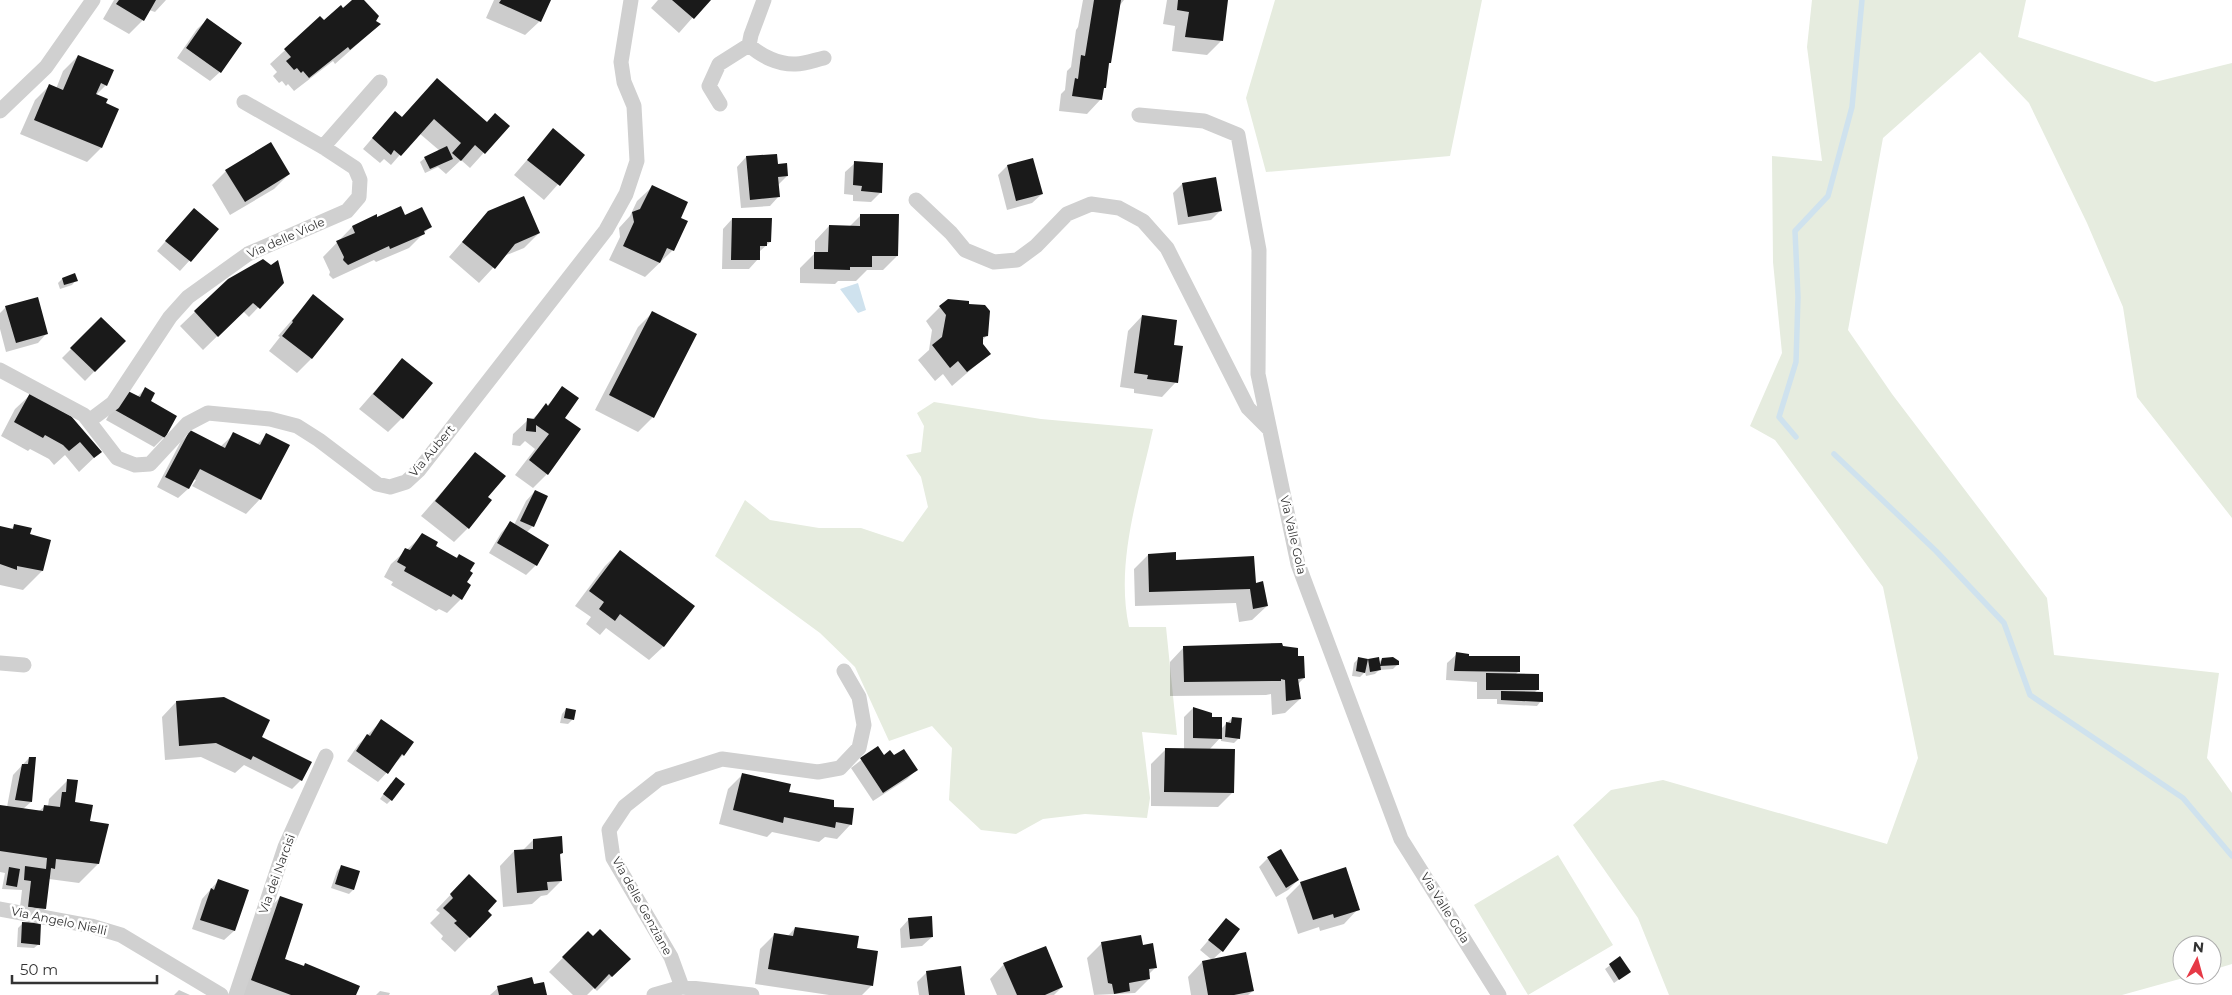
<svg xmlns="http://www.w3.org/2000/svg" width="2232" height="995" font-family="Montserrat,sans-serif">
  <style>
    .green { fill: #e6ecdf }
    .water { fill: #cfe2ee }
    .shadow { fill: #0003 }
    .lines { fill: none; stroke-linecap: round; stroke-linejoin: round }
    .stream { stroke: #cfe2ee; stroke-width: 5.5 }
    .building { fill: #1a1a1a }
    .street { stroke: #d0d0d0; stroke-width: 15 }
    .labels { text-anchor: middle; stroke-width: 5; stroke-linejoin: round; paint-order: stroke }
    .street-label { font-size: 12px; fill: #333; stroke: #fff }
  </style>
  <rect width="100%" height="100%" fill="#fff"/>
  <path class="green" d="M1275,0H1482L1450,156L1266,172L1246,98Z
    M1812,0H2026L2018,37L2155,82L2232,63V518L2137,397L2123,307L2087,223L2029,103L1980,52L1883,138L1848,330L1892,394L2047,598L2054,655L2219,673L2207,758L2232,793V964L2212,970V945H2182V975H2194L2122,995H1669L1638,918L1573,825L1611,790L1663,780L1887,844L1918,758L1883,587L1775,440L1750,426L1782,353L1773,262L1772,156L1822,161L1807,47Z
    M934,402L1041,419L1153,429C1139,493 1115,562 1129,627H1166L1177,735L1142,732L1150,798L1147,818L1085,814L1043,819L1016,834L981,830L949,800L952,748L932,726L889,741L855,667L820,633L715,556L745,500L770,520L819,528H861L903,542L928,507L921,477L906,455L921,452L924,426L917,413Z
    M1558,855L1613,945L1528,995L1474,905Z"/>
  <path class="water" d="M858,283L866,310L858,313L840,289Z"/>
  <path class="shadow" d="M114,0H166L155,12L149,10L143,20L129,34L103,19Z
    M354,0H362L374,22L379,25L335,64L333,61L294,91L288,84L286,86L282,81L279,83L273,76L277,72L270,64L320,18L324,22Z
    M494,0H549L540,21L525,35L486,18Z
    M658,0H708L679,33L651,8Z
    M1083,0H1124L1120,5L1105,87L1102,90L1101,99L1087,114L1059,111L1061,94L1065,90L1067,71L1071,67L1076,30L1078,27Z
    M1167,0H1227L1221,41L1207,55L1172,51L1175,26L1163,24Z
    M207,20L220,72L210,81L177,58L197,29Z
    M78,56L106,85L96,95L101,148L87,162L20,134L35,100L49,86L56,89L63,71Z
    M437,80L486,123L508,126L470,168L461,160L446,174L438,167L425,173L420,162L425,158L440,151L419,133L391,165L384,159L380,163L363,149L386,122L401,118Z
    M553,130L584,155L544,200L514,175Z
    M746,157L776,165L787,176L778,185L779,196L770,206L741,208L737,167Z
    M1032,159L1042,194L1032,203L1007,210L998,175L1007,166Z
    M855,163L881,192L871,202L853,201V195L844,194L845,172Z
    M226,171L289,174L274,189L230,215L212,185Z
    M1182,184L1221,210L1211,220L1178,225L1173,193Z
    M652,187L679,218L673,250L645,277L609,260L620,237L619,228L630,216L637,201Z
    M488,212L539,233L524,248L504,256L479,283L449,257Z
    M861,215L897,256L883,270H867L856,281H838L835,284L800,283V268L815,253V241L829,226L849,227Z
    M376,216V218L430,227L409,248L376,262L374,260L333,279L329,275L330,272L323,257L352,227Z
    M185,219L217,230L180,271L157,251Z
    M732,219L770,242L760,251L758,259L749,269H722L723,229Z
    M62,279L76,280L72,285L60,289L58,283Z
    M228,280L282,283L249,317L243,311L203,350L180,326Z
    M313,296L342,319L311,359L297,373L269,351L280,337L278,336Z
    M6,307L47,333L38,343L6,352L0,329V313Z
    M940,307L987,335L982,341L981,344L989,354L952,386L943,374L935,381L918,360L929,350L932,330L926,321Z
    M653,312V417L638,432L595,410L638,327Z
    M1142,316L1172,347L1176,382L1162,397L1134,393V389L1120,387L1128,331Z
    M101,319L124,341L85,381L62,358Z
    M402,360V418L388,432L359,409Z
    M562,388L564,418L547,474L533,488L515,475L535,449L525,441L520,446L512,445L513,434L528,420H531L547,406Z
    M145,389L149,402L175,416L164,437L154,447L106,420L117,401L137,397Z
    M30,395L100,452L79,472L65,455L54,465L49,459L30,449L28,451L1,436L15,409Z
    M191,432L220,447L234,434L256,445L267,435L260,499L246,514L192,486L196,480L193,479L188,489L178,498L157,487L181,441Z
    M475,454L486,498L468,528L454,542L421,516Z
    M535,491L533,526L526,533L548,545L536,565L526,575L489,553L501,533L510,523L514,525L526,501Z
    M15,525L29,535L42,571L23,590L0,585V527L11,529Z
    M423,535L434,546L455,559L459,555L466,583L461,599L447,613L439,609L436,611L391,585L393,582L384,577L391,564Z
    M620,551L664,646L649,660L606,628L600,635L586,624L591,617L575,606L605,566Z
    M1148,555L1255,585L1267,606L1252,620L1239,622L1236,603L1135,606L1134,569Z
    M1184,647H1281L1297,658L1304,678L1298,684L1300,699L1285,713L1272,715L1271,694L1266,695L1170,696V662Z
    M1457,654L1518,672L1515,675L1537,690L1534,693L1541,701L1537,706L1497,704V699H1477V682L1446,680L1447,663Z
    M1358,659L1368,660L1378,659V663L1382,659L1397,665L1393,669L1379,670L1375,674L1366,676L1365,672L1360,677L1352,676L1354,663Z
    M176,702L257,743L301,780L292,789L244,765L235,773L201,757L165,760L162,717Z
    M1193,708L1211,719L1221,729L1232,718L1239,738L1234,743L1221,741V737L1209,750L1233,792L1218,807L1151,806V764L1166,749H1184V717Z
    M566,709L573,719L568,724L560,723L562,714Z
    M381,721L403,755L378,782L347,761L358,745Z
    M878,747L884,756L893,757L916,770L907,779L873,801L851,768Z
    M29,758L35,759L31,802L23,809L39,811L45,806H48L49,799L68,780L74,803L89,822L98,864L79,883L49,879L45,909L36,918L19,916L22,890L2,889L5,873L0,872V806L7,807L13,775Z
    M742,775L787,793L832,808L851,824L837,839L825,837L819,842L772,832L767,837L719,824L728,789Z
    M391,783V800L387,804L380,799Z
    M533,840L562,853L559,856L561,881L547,895L541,896L532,904L503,907L500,866L514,851H522Z
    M1268,858L1298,880L1288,890L1276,897L1259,867Z
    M341,867L353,890L349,894L331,888L337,871Z
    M218,881L234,931L224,940L192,929L202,899Z
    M1301,883L1358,909L1344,924L1320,931L1319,927L1298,934L1286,898Z
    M455,890L491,915L455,952L441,939L443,936L430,923L440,913L436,910Z
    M280,897L283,960L302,967L305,964L354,995H238L266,912Z
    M909,919L932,937L922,946L901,948L900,929Z
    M1226,920L1222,951L1212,960L1200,950Z
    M23,923L39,944L34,948L17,947L18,928Z
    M795,928L856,949L872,985L862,995H829L755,984L760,949L774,935L787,937Z
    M588,932L593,938L629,959L597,991L594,988L587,995H573L549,972Z
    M1102,943L1142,946L1156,967L1148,975L1149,979L1135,993L1094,995L1087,958Z
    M1246,954L1253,991L1248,995H1191L1188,977L1202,962Z
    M1620,958L1629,972L1614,983L1605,969Z
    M1004,964L1062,987L1054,995H997L990,979Z
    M927,972L964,995H919L917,982Z
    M533,986L546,995H490L498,988Z
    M179,990L190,995H174Z
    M380,991L390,993L389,995H376Z"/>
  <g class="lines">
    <path class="stream" d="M1796,437L1779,417L1796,362L1798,297L1795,231L1828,196L1852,107L1862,0
      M1834,454L1936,551L2004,623L2030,695L2183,798L2232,856"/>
  </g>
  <path class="building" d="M119,0H156L144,21L116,4Z
    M352,0H364L379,16L376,21L381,24L350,50L348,47L309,78L303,71L301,73L297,68L294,70L286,61L291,57L284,49L320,16L324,20L341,5L343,8Z
    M501,0H551L541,22L499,3Z
    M672,0H711L694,19Z
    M1094,0H1121L1111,63H1109L1106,88H1104L1102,100L1072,96L1075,78L1078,79L1081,55L1085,56Z
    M1178,0H1228L1223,41L1185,37L1189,12L1177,10Z
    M207,18L242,43L221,73L186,48Z
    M78,55L114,70L107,86L101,83L96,94L108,99L106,103L119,109L102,148L34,120L49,84L63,90Z
    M437,78L487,122L495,113L510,126L485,154L475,145L461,161L452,153L461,143L434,119L401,156L394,150L391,155L372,138L395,111L402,117Z
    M553,128L585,155L560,186L527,160Z
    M271,142L290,174L245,202L225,170Z
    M447,146L453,159L430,169L424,157Z
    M777,154L778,164L787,163L788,176L778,177L780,197L750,200L746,156Z
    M1033,158L1043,194L1016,201L1007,165Z
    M854,161L883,163L882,193L861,191L862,186L853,185Z
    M1216,177L1222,211L1188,217L1182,183Z
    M652,185L688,202L681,218L688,221L674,251L667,248L660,263L623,246L634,222L632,212L640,209Z
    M524,196L540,233L515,244L495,269L462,242L488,211Z
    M401,206L405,215L422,207L432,227L424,231L425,234L390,249L389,246L348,265L343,260L344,257L336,241L355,233L352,226L377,214V217Z
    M194,208L219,229L191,262L165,241Z
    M860,214H899L898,256H872V267H850V270L814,269V252H828L829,225L860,226Z
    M732,218H772L771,242H767V246H760V260H731Z
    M263,259L271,265L278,260L284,283L260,309L253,303L218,337L194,311L228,279Z
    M75,273L78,281L64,285L62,278Z
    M313,294L344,319L312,359L282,336L293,322L292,321Z
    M38,297L48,334L16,343L5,306Z
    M948,299L969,301V304L985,305L990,311L988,336L983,337V344L991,354L967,372L958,361L950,368L932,345L942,337L946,315L939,306Z
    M652,311L697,334L654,418L609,395Z
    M1142,315L1177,320L1174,345L1183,346L1178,383L1147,379L1148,375L1134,373Z
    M101,317L126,341L95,372L70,348Z
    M402,358L433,383L403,419L373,394Z
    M562,386L579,398L565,418L581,429L548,475L529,460L549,434L536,425V432L526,431L527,418L534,419L546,403L548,406Z
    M145,387L155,393L151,401L177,416L165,438L115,410L126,390L140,397Z
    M30,393L71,416L102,452L94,458L80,442L69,451L63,445L45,435L43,438L14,422Z
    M190,430L225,448L233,432L260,445L266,433L290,445L261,500L200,469L189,489L165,477Z
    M475,452L506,476L488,497L492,500L469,529L435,501Z
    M535,490L548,496L534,527L520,521Z
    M510,521L549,545L537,566L497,543Z
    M14,524L32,528L30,534L51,540L43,571L17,566V570L0,564V526L13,529Z
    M422,533L438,542L436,546L457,558L459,554L475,563L470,571L473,573L467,582L471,585L462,600L453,594L451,597L404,571L406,567L397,562L405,548L410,550Z
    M620,550L695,606L664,647L620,614L615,621L599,609L604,602L589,591Z
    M1176,552V560L1254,556L1256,583L1263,581L1268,606L1253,609L1250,589L1149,592L1148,554Z
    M1282,643L1283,646L1298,648V656H1304L1305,678L1298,679L1301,699L1286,701L1285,680L1281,679V681L1184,682L1183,646Z
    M1456,652L1469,654V656H1520V672L1454,671Z
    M1358,657L1368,659L1365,673L1356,671Z
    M1379,657L1381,670L1370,672L1368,659Z
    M1393,657L1399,661V665L1380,666L1382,658Z
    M1486,673L1539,674V690H1486Z
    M1501,691L1543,692V702L1501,700Z
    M224,697L270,720L262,737L312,762L302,781L253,756L251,760L216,743L179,746L176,701Z
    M1193,707L1212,713V717H1222V739L1193,738Z
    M566,708L576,710L574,720L564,718Z
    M1232,717L1242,718L1240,739L1225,737L1226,722L1231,723Z
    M381,719L414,742L404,756L402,754L388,774L356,751L367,734L370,736Z
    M878,746L884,755L890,750L894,755L904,749L918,770L883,793L860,758Z
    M1165,748L1235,749L1234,793L1164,792Z
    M29,757H36L32,802L15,800L22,764H28Z
    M742,773L791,784L789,792L834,800V807L854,808L852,825L836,822L835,828L784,817L783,823L733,810Z
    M396,777L405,784L392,801L383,794Z
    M67,779L78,780L75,802L93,805L90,821L109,824L99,864L56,859L55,869L51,868L46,909L28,907L31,881L24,880L25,866L46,869L47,858L0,851V805L43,811L44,805L60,807L62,792H66Z
    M562,836L563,853L560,854L562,881L547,882L548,890L517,893L514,850L533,849V839Z
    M1281,849L1299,880L1286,888L1267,857Z
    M341,865L360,871L354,890L335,884Z
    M9,867L20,869L17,887L6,885Z
    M1346,867L1360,910L1334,918L1333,914L1313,920L1300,882Z
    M469,874L497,901L488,911L492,915L470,938L454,923L457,921L443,908L453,898L450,894Z
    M218,879L249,890L235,931L200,920L211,888L214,890Z
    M280,896L303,904L285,959L304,966L305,963L360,986L356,995H291L251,980Z
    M932,916L933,937L910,939L908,918Z
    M1226,918L1240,929L1223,952L1208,940Z
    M22,922L41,923L40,945L21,943Z
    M795,927L859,936L857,948L878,951L873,986L768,969L774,933L793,936Z
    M600,929L631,959L612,977L609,974L595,989L562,957L588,931L593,936Z
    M1141,935L1143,945L1153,943L1157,968L1149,969L1150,979L1129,983L1130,991L1114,994L1112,984L1108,983L1101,942Z
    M1046,946L1063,987L1045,995H1017L1003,963Z
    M1246,952L1254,991L1234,995H1208L1202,961Z
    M1620,956L1631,972L1619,980L1609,964Z
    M961,966L965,995H929L926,971Z
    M532,977L534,984L544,982L547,995H499L497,986Z"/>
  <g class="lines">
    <path class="street" d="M764,0L751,35L749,45C761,56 779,65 796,64C805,64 815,60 824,58
      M720,104L709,86L719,64L749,45
      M0,111L46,67L93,0
      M1139,115L1204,121L1238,135L1259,250L1258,374L1298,564L1401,839L1499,995
      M323,147L380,82
      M916,200L951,233L965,250L994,262L1017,260L1036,246L1067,214L1091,204L1119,208L1143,221L1167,248L1248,408L1270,430
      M0,370L84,415L117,458L135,465L150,464L187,424L208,413L270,419L297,426L319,440L377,484L390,487L406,482L419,470L606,230L626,194L637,161L634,106L624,82L621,62L631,0
      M89,421L113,403L170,317L188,297L248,254L347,211L359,197L360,180L355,168L323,147L244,102
      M0,663L24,665
      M0,909L91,926L121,935L221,995
      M682,987L671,957L613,858L609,830L625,806L659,779L722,759L818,772L840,768L859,748L864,725L859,697L844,671
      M236,995L285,847L326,756
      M654,995L682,987L752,995"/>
  </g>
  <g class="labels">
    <g class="street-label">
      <text transform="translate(286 238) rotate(-24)" y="4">Via delle Viole</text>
      <text transform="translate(432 451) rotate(-50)" y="4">Via Aubert</text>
      <text transform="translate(1293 535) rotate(77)" y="4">Via Valle Gola</text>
      <text transform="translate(277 874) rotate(-70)" y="4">Via dei Narcisi</text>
      <text transform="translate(642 906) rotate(61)" y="4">Via delle Genziane</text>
      <text transform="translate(1445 908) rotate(58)" y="4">Via Valle Gola</text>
      <text transform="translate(59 921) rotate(12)" y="4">Via Angelo Nielli</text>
    </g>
  </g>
  <g transform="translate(2197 960) rotate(6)"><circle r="24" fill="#ffffff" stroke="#adadad"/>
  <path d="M0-4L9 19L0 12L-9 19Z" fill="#e63946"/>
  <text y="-8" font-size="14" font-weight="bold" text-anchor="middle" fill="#333333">N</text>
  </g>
  <path d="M12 975v8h145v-8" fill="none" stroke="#333333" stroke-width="2.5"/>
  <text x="20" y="975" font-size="15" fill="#333333" stroke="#ffffff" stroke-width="4" paint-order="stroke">50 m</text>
</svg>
